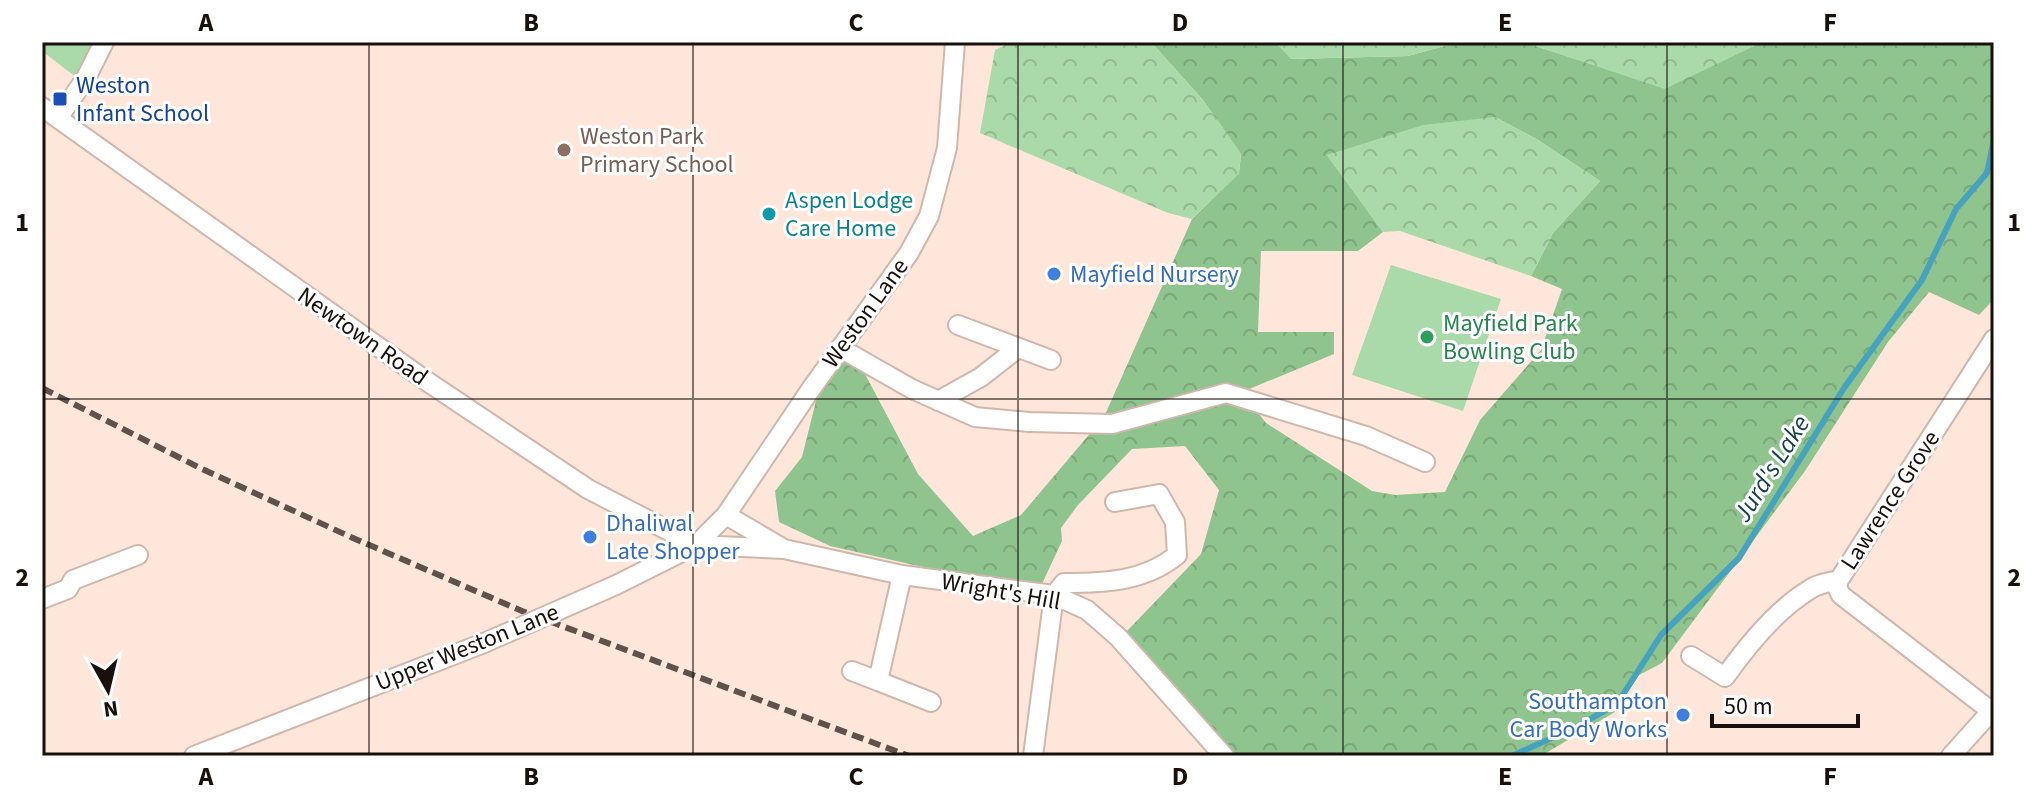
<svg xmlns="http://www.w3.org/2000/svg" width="2036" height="798" font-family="'Source Sans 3',sans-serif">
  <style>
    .green { fill: #aadaa9 }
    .forest { fill: url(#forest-crowns); fill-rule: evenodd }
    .park { fill: url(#park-crowns) }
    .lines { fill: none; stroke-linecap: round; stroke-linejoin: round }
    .stream { stroke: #47a3bd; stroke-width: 6 }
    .minor-casing { stroke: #cfb7ac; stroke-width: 22 }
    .minor { stroke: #fff; stroke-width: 18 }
    .rail { stroke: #5f524b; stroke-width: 6; stroke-dasharray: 12 6; stroke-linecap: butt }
    .minor-bridge-casing { stroke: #cfb7ac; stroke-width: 22; stroke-linecap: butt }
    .minor-bridge { stroke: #fff; stroke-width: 18 }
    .grid { fill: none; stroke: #18100c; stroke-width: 2; stroke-opacity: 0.55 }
    .transit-dot { fill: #1a4fb4; stroke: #fff; stroke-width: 3 }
    .education-dot { fill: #8d6e63; stroke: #fff; stroke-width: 3 }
    .culture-dot { fill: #0f9aa8; stroke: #fff; stroke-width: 3 }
    .shop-dot { fill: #3f7fe0; stroke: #fff; stroke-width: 3 }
    .leisure-dot { fill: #2e9e5b; stroke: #fff; stroke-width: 3 }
    .labels { text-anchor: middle; stroke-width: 6; stroke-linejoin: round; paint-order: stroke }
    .transit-label { font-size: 24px; fill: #164399; stroke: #fff; text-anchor: start }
    .education-label { font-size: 24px; fill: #785e54; stroke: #fff; text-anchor: start }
    .culture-label { font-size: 24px; fill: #0d838f; stroke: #fff; text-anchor: start }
    .shop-label { font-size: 24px; fill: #366cbe; stroke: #fff; text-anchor: start }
    .street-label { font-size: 24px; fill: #18100c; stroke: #fff }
    .leisure-label { font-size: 24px; fill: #27864d; stroke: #fff; text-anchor: start }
    .water-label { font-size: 26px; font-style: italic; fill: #17404c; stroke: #fff }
    .neatline { fill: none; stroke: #18100c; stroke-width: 3 }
    .grid-label { font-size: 26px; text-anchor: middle; font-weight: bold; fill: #18100c }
  </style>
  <defs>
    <pattern id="forest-crowns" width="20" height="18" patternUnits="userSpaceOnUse" patternTransform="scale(2)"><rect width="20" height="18" fill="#8fc48e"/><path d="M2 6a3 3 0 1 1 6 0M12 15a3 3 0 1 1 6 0" fill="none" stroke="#7ba779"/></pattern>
    <pattern id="park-crowns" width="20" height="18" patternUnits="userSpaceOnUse" patternTransform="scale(2)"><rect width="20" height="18" fill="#aadaa9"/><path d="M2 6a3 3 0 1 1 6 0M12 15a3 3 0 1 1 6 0" fill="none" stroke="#92ba90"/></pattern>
  </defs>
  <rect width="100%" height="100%" fill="#ffe6da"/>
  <path class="green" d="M42,42H115L86,85L42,51Z
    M1391,265L1501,299L1463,411L1352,375Z"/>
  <path class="forest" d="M1151,42H1275L1292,59L1408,56L1459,42H1523L1665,88L1762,42H1994V299L1979,315L1929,292L1888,342L1805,471L1662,663L1639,675L1615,712L1541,756H1233L1126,632L1201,554L1219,490L1185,446L1132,449L1078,505L1061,528L1062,541L1041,586L923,567L830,546L779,522L775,491L802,457L818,393L845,361L865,374L918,474L973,536L1021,515L1104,417L1192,219L1239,173L1241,154L1203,100ZM1495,117L1538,140L1600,181L1553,233L1531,276L1562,289L1541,350L1480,420L1445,492L1395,495L1372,491L1266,423L1242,392L1334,354V332H1258L1261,251H1358L1383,232L1327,155Z"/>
  <path class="park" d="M1011,42H1151L1203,100L1241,154L1239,173L1192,219L1168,213L980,133L995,50Z
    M1275,42H1459L1408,56L1291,59Z
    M1523,42H1762L1665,89Z
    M1495,117L1538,140L1600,181L1553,233L1531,276L1400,231L1383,232L1327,155L1423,125Z"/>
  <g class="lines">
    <path class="stream" d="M1512,756L1576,727L1617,704L1661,635L1739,558L1844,388L1922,280L1956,209L1987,173L1994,139"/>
    <defs>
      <path id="minor" d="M42,107L425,380L588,489L696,545L784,549
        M58,118L86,78L104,42
        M958,325L1051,360
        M840,348L912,389L975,417L1029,422L1112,424L1226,393L1366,436L1425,462
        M938,401L981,377L1018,348
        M726,515L784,549L902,575L1054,595L1087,610L1118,637L1224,756
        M902,575L878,681L931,702
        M616,585L696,545L726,515L811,389L909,253L929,216L947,148L955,42
        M42,599L68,589L73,580L138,555
        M1691,656L1725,677C1747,646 1776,610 1809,590C1817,584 1829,582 1839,580
        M852,671L878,681
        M1991,711L1841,595L1837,587L1839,580L1994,339
        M194,756L484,643
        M1033,756L1054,595L1064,583C1104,583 1144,582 1177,555L1175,522L1159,494L1115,502
        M1951,756L1994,708"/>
    </defs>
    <use href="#minor" class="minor-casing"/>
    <use href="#minor" class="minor"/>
    <path class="rail" d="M42,388L200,468L353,538L522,611L909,756"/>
    <defs>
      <path id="minor-bridge" d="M484,643L616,585"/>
    </defs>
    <use href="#minor-bridge" class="minor-bridge-casing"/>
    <use href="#minor-bridge" class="minor-bridge"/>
  </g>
  <path class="grid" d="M369,42V756M693,42V756M1018,42V756M1343,42V756M1667,42V756M42,399H1994"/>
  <rect class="transit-dot" x="52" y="91" width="16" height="16" rx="4"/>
  <circle class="education-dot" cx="564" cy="150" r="8"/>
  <circle class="culture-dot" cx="769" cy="214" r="8"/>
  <g class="shop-dot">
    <circle cx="1054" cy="274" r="8"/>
    <circle cx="590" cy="537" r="8"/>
    <circle cx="1683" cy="715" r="8"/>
  </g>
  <circle class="leisure-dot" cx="1427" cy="337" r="8"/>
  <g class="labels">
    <g class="transit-label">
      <text x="76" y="93">Weston<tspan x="76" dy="28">Infant School</tspan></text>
    </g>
    <g class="education-label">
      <text x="580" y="144">Weston Park<tspan x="580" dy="28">Primary School</tspan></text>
    </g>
    <g class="culture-label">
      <text x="785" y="208">Aspen Lodge<tspan x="785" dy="28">Care Home</tspan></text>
    </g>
    <g class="shop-label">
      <text x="1070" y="282">Mayfield Nursery</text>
      <text x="606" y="531">Dhaliwal<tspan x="606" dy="28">Late Shopper</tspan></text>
      <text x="1667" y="709" text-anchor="end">Southampton<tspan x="1667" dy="28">Car Body Works</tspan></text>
    </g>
    <g class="street-label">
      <text transform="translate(865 313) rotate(-54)" y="8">Weston Lane</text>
      <text transform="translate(363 336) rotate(35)" y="8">Newtown Road</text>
      <text transform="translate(1890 500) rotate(-57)" y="8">Lawrence Grove</text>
      <text transform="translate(1001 591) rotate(10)" y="8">Wright's Hill</text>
      <text transform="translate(467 647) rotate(-22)" y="8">Upper Weston Lane</text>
    </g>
    <g class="leisure-label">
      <text x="1443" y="331">Mayfield Park<tspan x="1443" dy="28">Bowling Club</tspan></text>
    </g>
    <g class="water-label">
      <text transform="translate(1771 468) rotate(-58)" y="9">Jurd's Lake</text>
    </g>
  </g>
  <rect width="2036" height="798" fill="none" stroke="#ffffff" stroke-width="88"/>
  <g transform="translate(108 690) rotate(172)" stroke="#ffffff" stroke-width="6" paint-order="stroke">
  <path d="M0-6L14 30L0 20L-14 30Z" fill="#18100c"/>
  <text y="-12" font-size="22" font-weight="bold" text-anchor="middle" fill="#18100c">N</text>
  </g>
  <path d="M1712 714v12h146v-12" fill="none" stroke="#18100c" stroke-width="4"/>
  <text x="1724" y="714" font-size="24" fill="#18100c" stroke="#ffffff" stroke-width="6" paint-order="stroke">50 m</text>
  <rect x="44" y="44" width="1948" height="710" class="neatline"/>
  <g class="grid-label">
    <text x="206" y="31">A</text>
    <text x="531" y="31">B</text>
    <text x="856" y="31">C</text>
    <text x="1180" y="31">D</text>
    <text x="1505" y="31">E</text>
    <text x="1830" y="31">F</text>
    <text x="22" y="231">1</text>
    <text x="2014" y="231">1</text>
    <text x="22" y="586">2</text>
    <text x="2014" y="586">2</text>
    <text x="206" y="785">A</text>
    <text x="531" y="785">B</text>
    <text x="856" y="785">C</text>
    <text x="1180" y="785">D</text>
    <text x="1505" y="785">E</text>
    <text x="1830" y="785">F</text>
  </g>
</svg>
